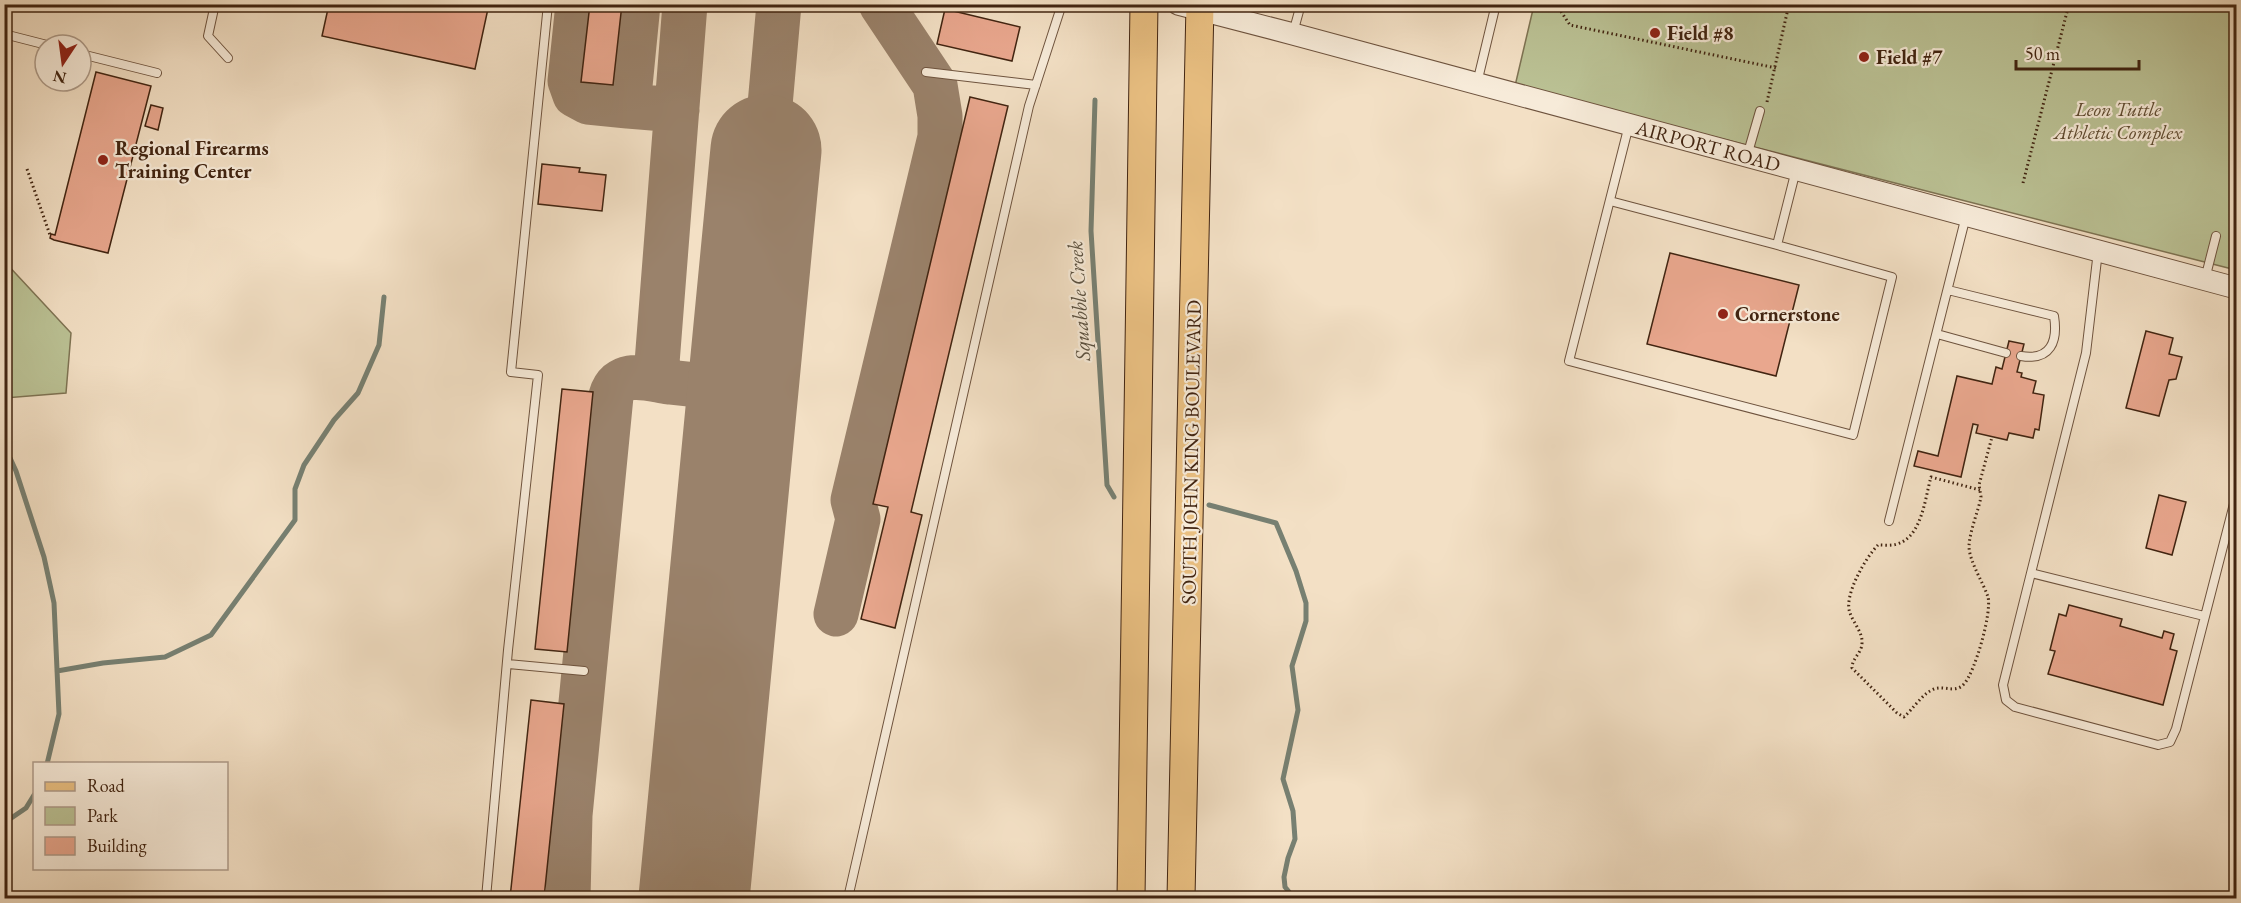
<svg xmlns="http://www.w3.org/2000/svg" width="2241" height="903" font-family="'EB Garamond',serif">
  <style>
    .green { fill: #bbc295; stroke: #7e7353; stroke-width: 1.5 }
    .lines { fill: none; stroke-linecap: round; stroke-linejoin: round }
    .stream { stroke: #778072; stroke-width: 5 }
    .taxiway { stroke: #9a826b; stroke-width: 45 }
    .runway { stroke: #9a826b; stroke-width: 111 }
    .building { fill: #e9a78e; stroke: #412411; stroke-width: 1.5 }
    .service-casing { stroke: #6e533e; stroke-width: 10 }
    .tertiary-casing { stroke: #6e533e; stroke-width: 23 }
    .primary-casing { stroke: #412411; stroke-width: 29 }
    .path { stroke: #412411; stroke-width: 3; stroke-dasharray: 1.5 3; stroke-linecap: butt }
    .service { stroke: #f7ebd9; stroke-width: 8 }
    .tertiary { stroke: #f7ebd9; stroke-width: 21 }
    .primary { stroke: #eac082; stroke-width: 27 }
    .poi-dot { fill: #8f2418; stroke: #f7ebd9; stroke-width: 2 }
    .labels { text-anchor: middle; stroke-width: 4.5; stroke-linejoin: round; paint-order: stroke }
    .poi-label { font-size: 20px; font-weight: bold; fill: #412411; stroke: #f7ebd9; text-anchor: start }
    .park-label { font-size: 20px; font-style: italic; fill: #604c32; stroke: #f7ebd9 }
    .street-label { font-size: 20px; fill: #412411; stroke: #f7ebd9 }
    .water-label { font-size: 21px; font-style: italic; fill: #5c5241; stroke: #f7ebd9 }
  </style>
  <rect width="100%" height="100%" fill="#f3e0c5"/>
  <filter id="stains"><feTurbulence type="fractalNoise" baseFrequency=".00333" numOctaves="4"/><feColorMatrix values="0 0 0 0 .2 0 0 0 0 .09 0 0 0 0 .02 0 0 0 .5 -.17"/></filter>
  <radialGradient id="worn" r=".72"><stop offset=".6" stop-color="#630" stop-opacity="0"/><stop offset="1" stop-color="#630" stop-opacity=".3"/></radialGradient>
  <path class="green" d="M1534,5H2236V270L1515,86Z
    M4,261L71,333L66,393L5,398Z"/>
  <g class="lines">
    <path class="stream" d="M1095,100L1091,231L1107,485L1114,497
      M4,445L16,471L44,557L54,603L59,714L47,764
      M1209,505L1276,523L1296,571L1306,603V621L1292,666L1298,710L1283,779L1293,811L1295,839L1288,858L1284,877L1285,887L1294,898
      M57,671L103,663L165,657L211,635L295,520V489L304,465L334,420L358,393L379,345L384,297
      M4,823L26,808L34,795"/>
    <path class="taxiway" d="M578,4L570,81L575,95L588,102L628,106
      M638,4L628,106L677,110
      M685,4L657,363L662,377L669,382L743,390
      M766,150L779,4
      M836,614L858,519L853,500L940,137V116L935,85L881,4
      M568,898L570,815L611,396C619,368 648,379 669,382"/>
    <path class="runway" d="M694,898L766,150"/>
  </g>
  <path class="building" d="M329,4H489L475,69L322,36Z
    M590,4H622L613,85L581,82Z
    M945,9L1020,27L1012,61L937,44Z
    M96,72L151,86L108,253L54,240L50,238L51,234L55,235Z
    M970,97L1008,106L911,512L922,515L895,628L861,619L888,507L873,504Z
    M151,105L163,108L158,130L145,126Z
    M542,164L580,168L579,172L606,175L602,211L538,204Z
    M1670,253L1799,285L1776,376L1647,344Z
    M2146,331L2173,338L2169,354L2182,357L2176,379L2169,380L2159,416L2126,408Z
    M2009,341L2024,344L2017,372L2022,373L2021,377L2036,381L2033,393L2044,395L2039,430L2035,429L2033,438L2009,433L2007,440L1976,433L1978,425L1973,424L1961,477L1914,466L1918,451L1938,456L1957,376L1992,384L1996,367L2002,369Z
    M562,389L593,392L567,652L535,649Z
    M2159,495L2186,502L2172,555L2146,548Z
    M2069,605L2122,619L2120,626L2162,638L2164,631L2174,634L2170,649L2177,651L2163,705L2048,674L2055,651L2050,650L2059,614L2066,616Z
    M531,700L564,704L544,898H510Z"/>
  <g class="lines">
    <defs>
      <path id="service" d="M215,4L208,36L228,58
        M1293,33L1301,4
        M4,34L47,45
        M81,54L157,73
        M926,72L1036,85
        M1477,83L1496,4
        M1629,125L1569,361L1853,435L1892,277L1777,245L1796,170
        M1747,156L1760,111
        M1610,201L1777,245
        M2098,251L2086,353L2003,685L2006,700L2015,707L2158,745L2170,742L2176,729L2236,496
        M2205,279L2216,236
        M1948,290L2054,316C2058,341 2051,361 2021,356
        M1937,334L2006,353
        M1889,521L1966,216
        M2031,573L2204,616
        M507,664L584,671
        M486,898L508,650L538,375L511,372L548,4
        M848,898L1029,106L1062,4"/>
      <path id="tertiary" d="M1178,4L1293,34L2236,288"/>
      <path id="primary" d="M1131,898L1144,4
        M1181,898L1200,4"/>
    </defs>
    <use href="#service" class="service-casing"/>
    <use href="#tertiary" class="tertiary-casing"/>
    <use href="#primary" class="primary-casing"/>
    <path class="path" d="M1556,4L1570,25L1776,68
      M1767,102L1789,4
      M27,169L50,235
      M2023,183L2069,4
      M1980,490L1931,477C1925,498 1922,537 1897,544C1891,546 1884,545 1878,545C1866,557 1843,596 1850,613C1853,622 1863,633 1862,643C1862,653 1852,658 1852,668L1897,713L1904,717C1913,709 1923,693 1934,689C1945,685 1955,694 1964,684C1975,672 1992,613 1988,597C1983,582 1969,561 1969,546C1970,530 1978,512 1981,497L1979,485L1992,437"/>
    <use href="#service" class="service"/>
    <use href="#tertiary" class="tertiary"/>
    <use href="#primary" class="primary"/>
  </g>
  <g class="poi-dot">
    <circle cx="1655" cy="33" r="6"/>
    <circle cx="1864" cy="57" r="6"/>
    <circle cx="103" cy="160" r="6"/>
    <circle cx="1723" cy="314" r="6"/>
  </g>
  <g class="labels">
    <g class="poi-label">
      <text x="1667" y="40">Field #8</text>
      <text x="1876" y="64">Field #7</text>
      <text x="115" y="155">Regional Firearms<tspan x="115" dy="23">Training Center</tspan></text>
      <text x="1735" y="321">Cornerstone</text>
    </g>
    <g class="park-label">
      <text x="2118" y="116">Leon Tuttle<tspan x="2118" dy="23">Athletic Complex</tspan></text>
    </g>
    <g class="street-label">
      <text transform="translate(1708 146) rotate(15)" y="7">AIRPORT ROAD</text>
      <text transform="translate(1191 452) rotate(-89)" y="7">SOUTH JOHN KING BOULEVARD</text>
    </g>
    <g class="water-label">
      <text transform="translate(1079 301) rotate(-94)" y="7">Squabble Creek</text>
    </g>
  </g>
  <rect width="2241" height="903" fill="none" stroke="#f3e0c5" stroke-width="24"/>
  <rect x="6" y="6" width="2229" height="891" fill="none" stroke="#412411" stroke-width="3"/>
  <rect x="12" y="12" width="2217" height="879" fill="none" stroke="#412411" stroke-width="1.5"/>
  <rect x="33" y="762" width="195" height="108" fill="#f7ebd9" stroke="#ae9b89" stroke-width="1.5"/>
  <rect x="45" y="782" width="30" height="9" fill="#eac082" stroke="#ae9b89" stroke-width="1.5"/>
  <text x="87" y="792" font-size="18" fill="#412411">Road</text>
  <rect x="45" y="807" width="30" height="18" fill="#bbc295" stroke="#ae9b89" stroke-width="1.5"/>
  <text x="87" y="822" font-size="18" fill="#412411">Park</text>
  <rect x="45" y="837" width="30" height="18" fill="#e9a78e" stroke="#ae9b89" stroke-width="1.5"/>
  <text x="87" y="852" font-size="18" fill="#412411">Building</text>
  <g transform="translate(63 63) rotate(193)"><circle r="28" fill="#f7ebd9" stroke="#ae9b89" stroke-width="1.5"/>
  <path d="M0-4.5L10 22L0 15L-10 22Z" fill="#8f2418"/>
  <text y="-9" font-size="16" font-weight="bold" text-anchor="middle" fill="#412411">N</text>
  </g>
  <path d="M2016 60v9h123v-9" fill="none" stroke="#412411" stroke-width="3"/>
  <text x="2025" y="60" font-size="18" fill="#412411" stroke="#f7ebd9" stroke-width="4.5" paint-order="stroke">50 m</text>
  <rect width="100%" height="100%" filter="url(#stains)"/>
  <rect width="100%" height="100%" fill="url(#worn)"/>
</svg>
